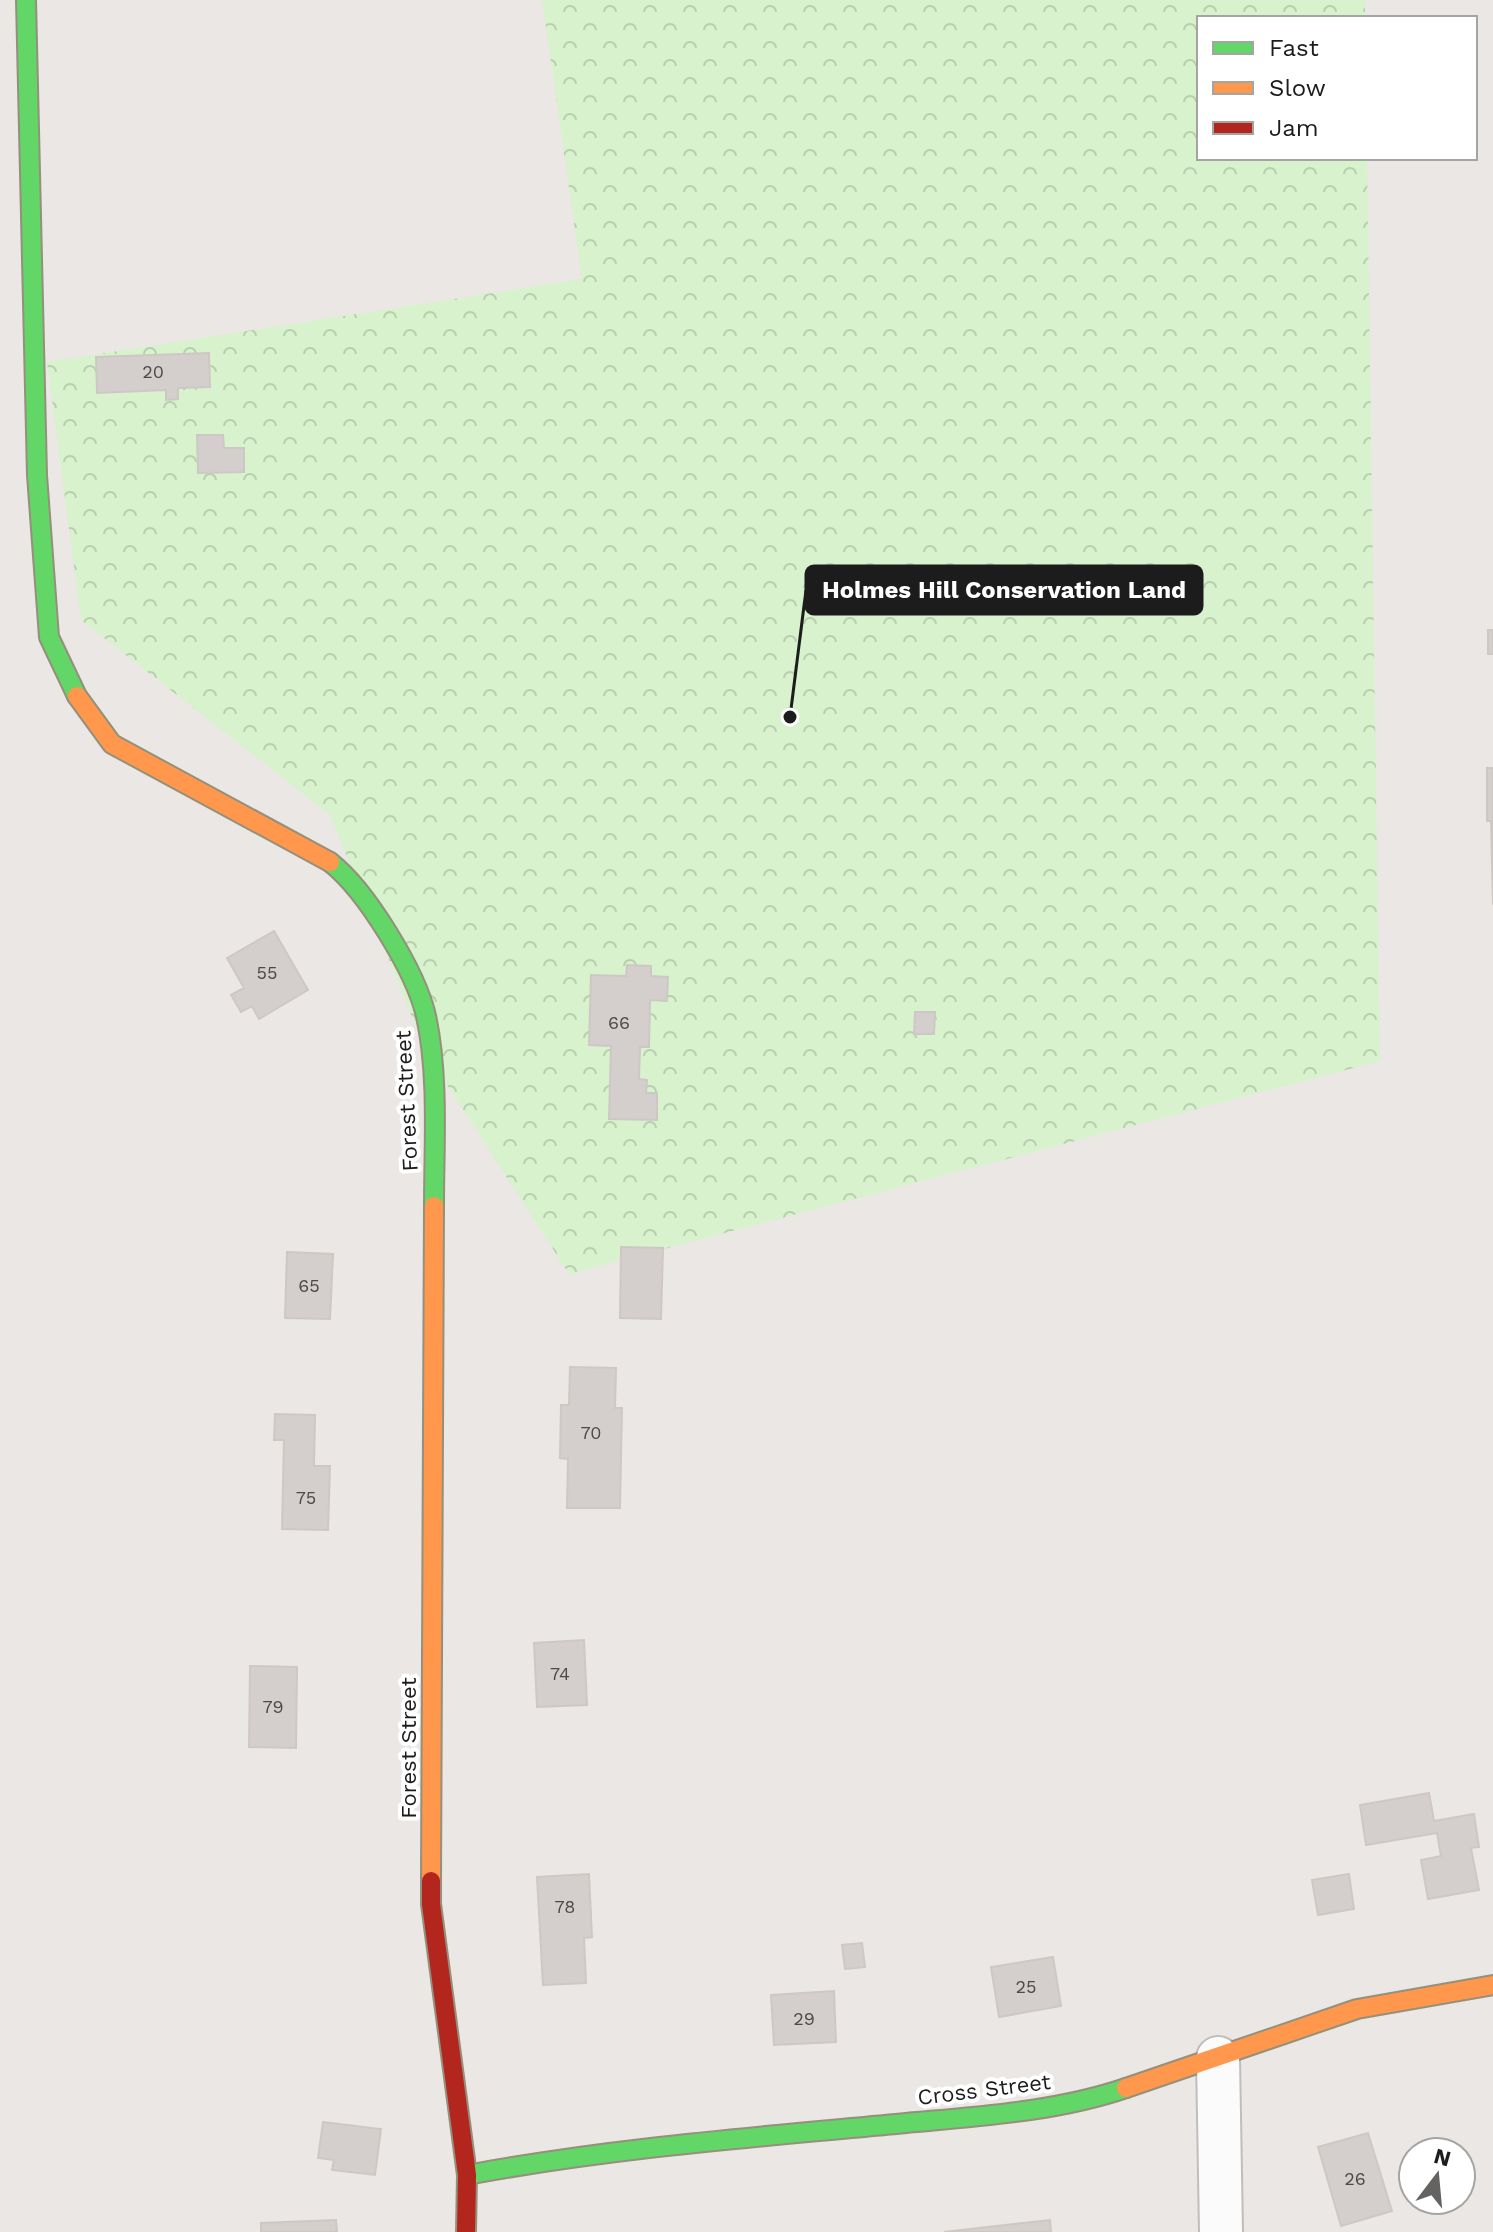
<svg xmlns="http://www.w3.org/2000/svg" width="1493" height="2232" font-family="'Work Sans',sans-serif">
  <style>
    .park { fill: url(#park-crowns) }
    .building { fill: #d4cfcc; stroke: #cec8c5; stroke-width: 2 }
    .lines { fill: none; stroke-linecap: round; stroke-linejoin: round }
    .street-casing { stroke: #c0bebd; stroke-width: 46 }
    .fast-casing { stroke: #95907c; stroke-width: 22 }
    .slow-casing { stroke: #95907c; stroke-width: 22 }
    .jam-casing { stroke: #95907c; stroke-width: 22 }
    .street { stroke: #fcfbfb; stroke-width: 42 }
    .fast { stroke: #63d668; stroke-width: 18 }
    .slow { stroke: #ff974d; stroke-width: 18 }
    .jam { stroke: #b3261e; stroke-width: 18 }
    .labels { text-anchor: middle; stroke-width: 8; stroke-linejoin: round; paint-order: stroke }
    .number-label { font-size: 18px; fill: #4b4a49 }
    .street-label { font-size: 22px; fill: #1c1c1c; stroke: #fff }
    .leader { fill: none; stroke: #1c1c1c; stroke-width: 3 }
    .callout-dot { fill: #1c1c1c; stroke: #fff; stroke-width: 3 }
    .callout { fill: #1c1c1c; stroke: #1c1c1c; stroke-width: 3 }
    .callout-label { font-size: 24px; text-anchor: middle; font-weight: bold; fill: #fff }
  </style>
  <defs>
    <pattern id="park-crowns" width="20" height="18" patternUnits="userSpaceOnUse" patternTransform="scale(2)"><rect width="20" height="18" fill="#d7f2cd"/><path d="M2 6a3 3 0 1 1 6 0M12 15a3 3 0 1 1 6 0" fill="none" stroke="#b8cfaf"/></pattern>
  </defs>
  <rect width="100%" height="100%" fill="#ebe7e4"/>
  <path class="park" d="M542,0H1365V18H1199V158H1367L1380,1061L569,1274L427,1054L330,815L81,620L47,362L582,279Z"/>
  <path class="building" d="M209,353L210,387L178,388V399L166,400V390L97,393L96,357Z
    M197,435H223L224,448H244V472L198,473Z
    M1488,630H1493V654H1488Z
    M1487,768H1493V905L1491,821H1487Z
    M274,931L308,990L259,1019L252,1006L241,1012L231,995L244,988L227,958Z
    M627,965L651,966V976L668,977L667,1001L650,1000L649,1047H640L639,1079L647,1080L646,1093H657V1120L609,1119L611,1046L589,1045L591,975L626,976Z
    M915,1012H935L934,1034H914Z
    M621,1247L663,1248L661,1319L620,1318Z
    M287,1252L333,1254L330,1319L285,1318Z
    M570,1367L616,1368L615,1408H622L620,1508H567L568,1459L560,1458L561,1405H569Z
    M275,1414L315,1415L314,1466H330L328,1530L282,1529L284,1440H274Z
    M584,1640L587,1705L537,1707L534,1643Z
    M250,1666L297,1667L296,1748L249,1747Z
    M1429,1793L1434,1821L1474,1814L1479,1847L1471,1848L1479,1890L1428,1899L1421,1860L1441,1856L1437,1833L1366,1845L1360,1805Z
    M589,1874L592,1937L584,1938L586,1983L543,1985L537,1877Z
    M1349,1874L1354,1909L1318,1915L1312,1880Z
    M862,1943L865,1967L845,1969L842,1945Z
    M1053,1957L1061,2006L999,2017L991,1967Z
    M834,1991L836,2042L774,2045L771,1995Z
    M323,2122L381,2129L375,2175L332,2170L334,2160L318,2158Z
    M1368,2133L1392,2211L1341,2226L1318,2147Z
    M336,2220L337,2232H261V2223Z
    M1050,2220L1051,2232H944Z"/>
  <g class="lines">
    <defs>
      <path id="street" d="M1218,2058L1221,2232"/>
      <path id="fast" d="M26,0L37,475L49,637L77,696
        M330,862C366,890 416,972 426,1016C439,1075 434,1146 434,1206
        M467,2175C605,2149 745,2138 885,2125C964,2117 1050,2114 1126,2088"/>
      <path id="slow" d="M77,696L112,744L330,862
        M431,1881L434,1206
        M1126,2088L1357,2009L1493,1985"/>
      <path id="jam" d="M431,1881V1904L467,2175L466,2232"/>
    </defs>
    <use href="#street" class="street-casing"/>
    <use href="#fast" class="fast-casing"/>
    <use href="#slow" class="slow-casing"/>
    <use href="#jam" class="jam-casing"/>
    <use href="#street" class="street"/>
    <use href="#fast" class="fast"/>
    <use href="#slow" class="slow"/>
    <use href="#jam" class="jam"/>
  </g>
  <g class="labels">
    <g class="number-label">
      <text x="153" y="378">20</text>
      <text x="267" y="979">55</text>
      <text x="619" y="1029">66</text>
      <text x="309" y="1292">65</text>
      <text x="591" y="1439">70</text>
      <text x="306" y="1504">75</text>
      <text x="560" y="1680">74</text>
      <text x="273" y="1713">79</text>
      <text x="565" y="1913">78</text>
      <text x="1026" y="1993">25</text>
      <text x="804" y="2025">29</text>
      <text x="1355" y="2185">26</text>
    </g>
    <g class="street-label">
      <text transform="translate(406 1101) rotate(-93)" y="8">Forest Street</text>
      <text transform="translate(408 1748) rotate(-90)" y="8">Forest Street</text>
      <text transform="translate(984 2089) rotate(-7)" y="8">Cross Street</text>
    </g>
  </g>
  <path class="leader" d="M790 717L806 590"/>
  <circle class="callout-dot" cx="790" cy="717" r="8"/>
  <rect class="callout" x="806" y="566" width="396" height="48" rx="8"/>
  <g class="callout-label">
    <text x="1004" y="598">Holmes Hill Conservation Land</text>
  </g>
  <rect x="1197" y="16" width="280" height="144" fill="#ffffff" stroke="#a4a4a4" stroke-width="2"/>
  <rect x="1213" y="42" width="40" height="12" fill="#63d668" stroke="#a4a4a4" stroke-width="2"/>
  <text x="1269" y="56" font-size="24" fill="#1c1c1c">Fast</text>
  <rect x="1213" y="82" width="40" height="12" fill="#ff974d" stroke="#a4a4a4" stroke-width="2"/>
  <text x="1269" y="96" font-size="24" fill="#1c1c1c">Slow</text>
  <rect x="1213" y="122" width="40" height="12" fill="#b3261e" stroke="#a4a4a4" stroke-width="2"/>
  <text x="1269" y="136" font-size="24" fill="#1c1c1c">Jam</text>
  <g transform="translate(1437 2176) rotate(16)"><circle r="38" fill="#ffffff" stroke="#a4a4a4" stroke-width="2"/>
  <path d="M0-6L14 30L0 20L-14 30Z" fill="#646362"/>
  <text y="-12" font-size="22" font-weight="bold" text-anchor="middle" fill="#1c1c1c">N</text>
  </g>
</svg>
